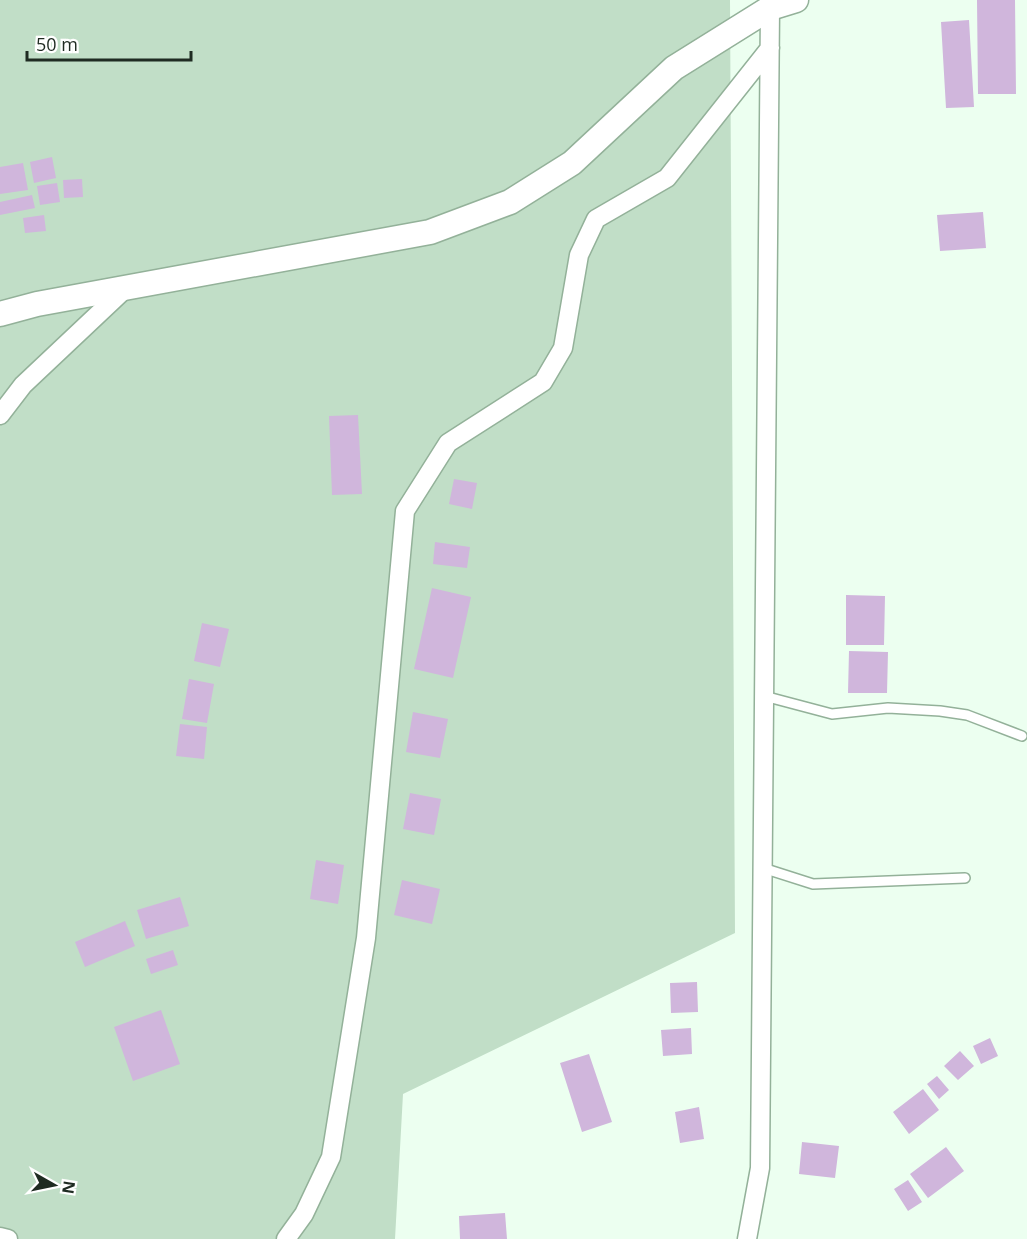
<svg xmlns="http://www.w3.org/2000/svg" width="1027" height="1239" font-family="'Open Sans',sans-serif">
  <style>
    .green { fill: #c1dec7 }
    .building { fill: #d0b6dc }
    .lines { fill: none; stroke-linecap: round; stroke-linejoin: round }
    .service-casing { stroke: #93b199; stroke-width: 12 }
    .minor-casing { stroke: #93b199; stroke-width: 21 }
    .secondary-casing { stroke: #93b199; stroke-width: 27 }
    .service { stroke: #fff; stroke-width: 9 }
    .minor { stroke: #fff; stroke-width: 18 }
    .secondary { stroke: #fff; stroke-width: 24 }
  </style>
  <rect width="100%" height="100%" fill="#ecfff0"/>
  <path class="green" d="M0,0H730L735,933L403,1094L395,1239H0Z"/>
  <path class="building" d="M977,0H1015L1016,94H978Z
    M969,20L974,107L946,108L941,22Z
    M52,157L56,178L34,183L30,162Z
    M23,163L28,190L0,194V167Z
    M82,179L83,197L64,198L63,180Z
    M57,183L60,202L40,205L37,186Z
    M32,195L35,208L0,215V202Z
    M983,212L986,248L940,251L937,215Z
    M44,215L46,231L25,233L23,218Z
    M358,415L362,494L332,495L329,416Z
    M454,479L477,483L472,509L449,504Z
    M435,542L470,547L467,568L433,564Z
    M432,588L471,597L453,678L414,669Z
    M846,595L885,596L884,645H846Z
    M202,623L229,629L220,667L194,661Z
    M849,651L888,652L887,693H848Z
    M189,679L214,684L207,723L182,719Z
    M413,712L448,719L440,758L406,752Z
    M180,724L207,727L204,759L176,756Z
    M410,793L441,799L434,835L403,829Z
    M316,860L344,865L338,904L310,899Z
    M402,880L440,889L432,924L394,915Z
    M180,897L189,926L146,939L137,910Z
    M125,921L135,946L85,967L75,942Z
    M173,950L178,965L151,974L146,959Z
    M697,982L698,1012L671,1013L670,983Z
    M161,1010L180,1064L133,1081L114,1027Z
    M691,1028L692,1054L663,1056L661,1030Z
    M990,1038L998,1056L981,1064L973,1046Z
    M960,1051L974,1066L958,1080L944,1066Z
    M589,1054L612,1122L582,1132L560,1063Z
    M937,1076L949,1090L939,1099L927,1084Z
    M923,1089L939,1110L909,1134L893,1112Z
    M699,1107L704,1139L680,1143L675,1112Z
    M802,1142L839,1146L835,1178L799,1174Z
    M946,1147L964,1171L928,1198L910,1174Z
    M908,1180L922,1202L908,1211L894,1189Z
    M505,1213L507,1239H460L459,1216Z"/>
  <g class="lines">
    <defs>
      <path id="service" d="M764,696L832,714L888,708L940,711L967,715L1022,736
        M763,868L813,884L965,878"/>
      <path id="minor" d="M0,415L23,385L127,287
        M0,1237L8,1239
        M286,1239L304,1214L331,1157L366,938L405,511L448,443L543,382L563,348L579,255L596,219L667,178L770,48
        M747,1239L760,1168L770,8"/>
      <path id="secondary" d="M0,314L37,304L430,232L510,202L572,163L674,68L770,8L796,0"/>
    </defs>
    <use href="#service" class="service-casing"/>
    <use href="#minor" class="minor-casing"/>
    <use href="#secondary" class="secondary-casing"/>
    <use href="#service" class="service"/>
    <use href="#minor" class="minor"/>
    <use href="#secondary" class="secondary"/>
  </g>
  <g transform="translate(54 1185) rotate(99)" stroke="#ffffff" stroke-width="4.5" paint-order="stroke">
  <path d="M0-4.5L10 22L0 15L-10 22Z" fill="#1f2b22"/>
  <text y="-9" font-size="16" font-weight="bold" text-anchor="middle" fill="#1f2b22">N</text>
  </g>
  <path d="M27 51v9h164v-9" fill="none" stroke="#1f2b22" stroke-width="3"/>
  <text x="36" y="51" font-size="18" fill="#1f2b22" stroke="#ffffff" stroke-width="4.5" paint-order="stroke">50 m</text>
</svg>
